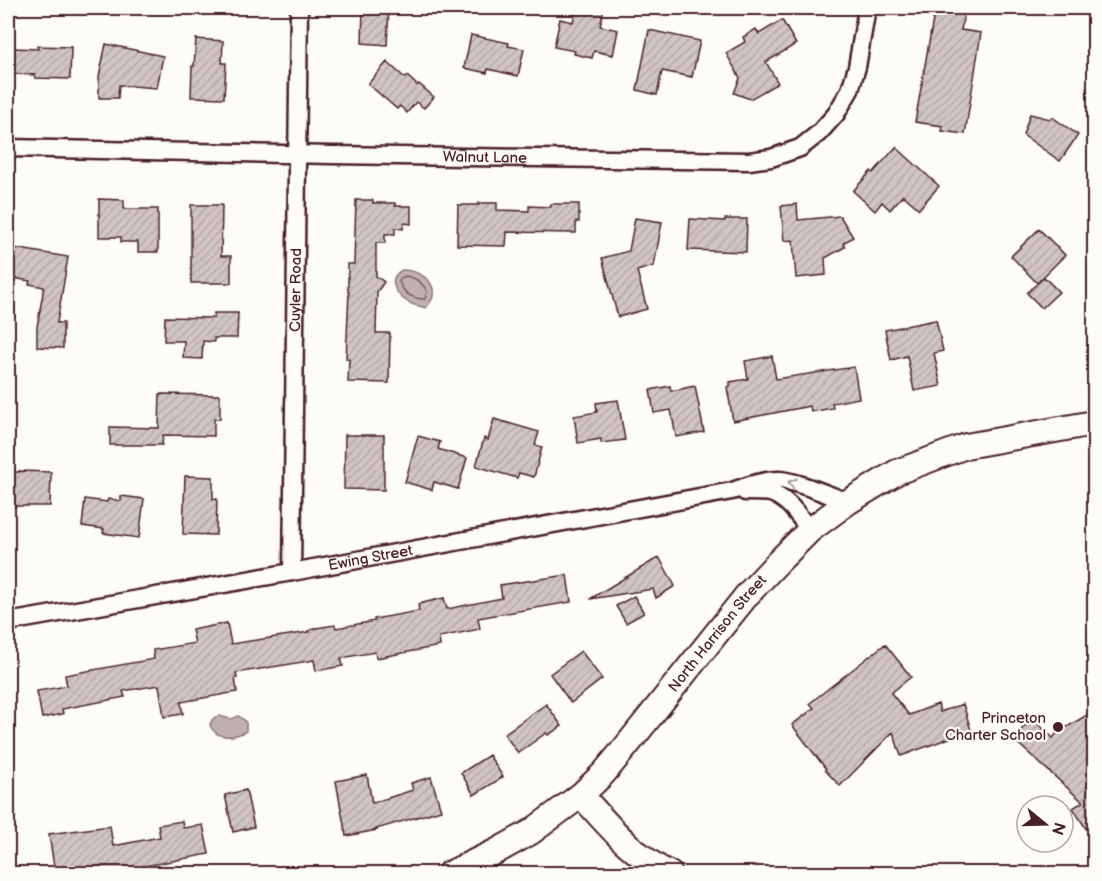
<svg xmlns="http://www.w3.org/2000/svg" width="1102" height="881" font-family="'Balsamiq Sans',sans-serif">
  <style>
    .water { fill: #c0b1b1; stroke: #91777b; stroke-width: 1.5 }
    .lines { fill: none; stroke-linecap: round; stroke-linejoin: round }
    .shore { stroke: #795961; stroke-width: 1.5 }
    .building { fill: url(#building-hatch); stroke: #4a1f2b; stroke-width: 1.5 }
    .street-casing { stroke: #4a1f2b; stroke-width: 21 }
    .secondary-casing { stroke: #4a1f2b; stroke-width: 28 }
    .street { stroke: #fdfcf7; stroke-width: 16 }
    .secondary { stroke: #fdfcf7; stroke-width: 24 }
    .oneway { stroke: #ac999b }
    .poi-dot { fill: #4a1f2b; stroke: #fdfcf7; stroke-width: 2 }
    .labels { text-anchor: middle; stroke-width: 4.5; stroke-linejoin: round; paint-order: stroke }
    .street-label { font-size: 15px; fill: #4a1f2b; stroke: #fdfcf7 }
    .poi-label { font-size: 15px; fill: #4a1f2b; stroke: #fdfcf7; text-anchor: end }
  </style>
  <defs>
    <pattern id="building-hatch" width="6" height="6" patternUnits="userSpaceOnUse" patternTransform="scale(1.5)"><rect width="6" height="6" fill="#d0c5c4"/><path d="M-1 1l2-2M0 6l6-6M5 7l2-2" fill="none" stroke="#b4a9a9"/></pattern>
  </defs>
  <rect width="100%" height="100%" fill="#fdfcf7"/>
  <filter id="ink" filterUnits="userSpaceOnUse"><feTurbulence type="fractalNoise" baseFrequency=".0167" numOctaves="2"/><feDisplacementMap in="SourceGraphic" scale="12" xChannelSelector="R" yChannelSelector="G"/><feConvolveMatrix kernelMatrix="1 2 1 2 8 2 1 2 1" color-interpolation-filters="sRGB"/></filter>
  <g filter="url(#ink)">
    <path class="water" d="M402,270C416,270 436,279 433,296C432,301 428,305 426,308C421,306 417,306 412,304C398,298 384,280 402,270Z
      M219,716C227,718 231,721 238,716L244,720L246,723V731C234,738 216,740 210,725C211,720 213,717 219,716Z"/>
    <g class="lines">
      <path class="shore" d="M406,276C416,278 423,282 427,292L425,299C413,299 403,294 399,281L401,278Z"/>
    </g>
    <path class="building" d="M363,8H389L387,45L362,43Z
      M576,8H604L600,26L618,30L613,55L594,51L592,58L574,54L575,51L554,47L560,19L573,22Z
      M935,8H965L961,30L981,33L965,134L942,131L943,126L915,122Z
      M782,20L796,44L766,62L778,83L750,99L734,93L740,78L726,53L745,42L743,37L756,29L759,34Z
      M649,30L700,41L692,77L662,71L657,95L637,90Z
      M471,35L509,43L508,46L524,49L518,76L488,69L487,73L464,68Z
      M196,39L223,41L222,63H226L224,98L191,97L192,66H194Z
      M106,44L163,56L157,88L119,85L118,98H99V77Z
      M37,46L71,47L70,79L35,78V75L13,74L14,48L38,49Z
      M387,62L405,78L407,76L417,85L419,84L434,97L424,108L416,102L407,113L400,106L397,109L368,84Z
      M1030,114L1050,119L1052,117L1078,135L1060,161L1023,135Z
      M896,147L939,186L919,209L903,195L890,210L882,202L875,211L853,191L871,171L873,173Z
      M99,199L124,200V209H158V252H138V242H121V237H99Z
      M356,200H373V203H395V206H411V224L404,223L403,229L395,228V234H385V243H376V276L384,282L377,292L376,333H390L389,383L348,382L349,359H346L349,292H348V264H354Z
      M479,203H497V210L529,211V206L551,207V204H579V222L576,221V233L507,232L506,246L457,245L458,205H479Z
      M797,204L798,220L840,216L853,237L843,243L845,247L825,258L826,275L796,278L793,240L784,241L781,206Z
      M191,205H222L221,256H231V283H191Z
      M635,218L662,222L654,266L637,271L647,309L618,317L602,258L629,251Z
      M690,219L725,221V219H747L746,252L688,250Z
      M1039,229L1065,255L1037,283L1011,256Z
      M8,247L68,257L57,323H63V348L37,347V327L44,287L29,284L30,281L8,277Z
      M1044,277L1059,292L1042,308L1027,293Z
      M214,313H238L237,338H214V342L203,341L202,359L183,358L184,341H164L165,317L214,318Z
      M936,320L943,351L934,353L941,386L914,391L907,356L891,360L885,330Z
      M772,356L776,379L854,367L859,398L832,403L833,408L811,412L810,406L733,421L727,387L730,386V382L748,379L745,361Z
      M670,386L671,391L695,386L704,432L676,437L671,410L654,413L650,390Z
      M160,394L220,395V419H214V436L163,435L162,445H110V427L159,428Z
      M618,400L625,440L601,443V439L578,443L574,416L597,412L596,403Z
      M494,419L539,432L535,445L542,447L534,477L519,473L517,478L476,466L484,438L488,440Z
      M345,435H384V490L344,489Z
      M418,436L440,442L438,449L467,458L458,489L434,482L432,490L405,482Z
      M19,471L51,472L50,506H8V472H19Z
      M185,476L213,477V499H217L216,535L183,534Z
      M121,496L144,499L139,538L103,533L104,529L82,526L85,499L107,502L108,499L121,501Z
      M659,557L675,586L656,598L653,589L590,599Z
      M567,575L571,602L478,618L480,629L439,637L440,646L376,658L375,652L341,658L343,666L316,671L314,660L236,673L237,678H235L237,692L181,702L183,714L164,717L159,685L123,691L125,697L62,709L63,714L42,718L37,691L67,686L65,675L154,659L153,650L195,643L192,630L227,623L231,644L309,632L308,631L316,628L335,625L336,628L375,621L374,619L419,611L418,604L444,598L447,609L502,598L500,585Z
      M634,596L644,613L626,623L616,606Z
      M885,644L911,677L891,693L909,715L938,704L940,712L963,704L971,730L901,756L893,732L840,786L825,770L826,769L792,725L814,708L810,703Z
      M581,651L602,679L571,703L550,674Z
      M546,704L562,726L548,735L546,733L518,753L504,734Z
      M1095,710V843L1073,808L1083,802L1013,739L1032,718L1053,738L1057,733Z
      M489,755L503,777L474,795L461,773Z
      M367,775L372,803L413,790L411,783L431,777L441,810L376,829L377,830L346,836L336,781Z
      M246,790L254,827L233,832L225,795Z
      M182,821L183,828L203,825L209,854L108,873H55L49,834L110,826L113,846L160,837L158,825Z"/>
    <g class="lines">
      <defs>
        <g id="street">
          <path id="s1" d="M8,148L332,155L749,161L771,158L800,148L819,133L836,114L850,90L857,67L867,8"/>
          <path d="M745,492C753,492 762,492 770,493C788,498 799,517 810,530"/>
          <path id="s2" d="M292,572L299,8"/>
          <path id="s3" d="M8,622L292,572L732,491C747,486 763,480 779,480C795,480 831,496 848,502"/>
        </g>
        <g id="secondary">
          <path d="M581,795C609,826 632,855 670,874"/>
          <path id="s4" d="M449,874L497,851L531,832L581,795L603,774L624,749L747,595L778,562L810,530L848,502L897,472L966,446L1094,423"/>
        </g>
      </defs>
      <use href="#street" class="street-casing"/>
      <use href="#secondary" class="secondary-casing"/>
      <use href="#street" class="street"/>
      <use href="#secondary" class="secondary"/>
    </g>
    <defs><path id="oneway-chevron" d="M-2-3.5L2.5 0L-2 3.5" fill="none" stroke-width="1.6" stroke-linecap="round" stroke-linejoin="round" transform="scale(1.5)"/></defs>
    <use class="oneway" href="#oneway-chevron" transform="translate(792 483) rotate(-163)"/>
  </g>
  <circle class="poi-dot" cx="1058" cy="727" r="6"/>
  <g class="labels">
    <g class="street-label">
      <text dy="5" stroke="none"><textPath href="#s1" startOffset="477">Walnut Lane</textPath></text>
      <text dy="5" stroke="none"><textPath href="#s2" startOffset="282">Cuyler Road</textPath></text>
      <text dy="5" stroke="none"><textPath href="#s3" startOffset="368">Ewing Street</textPath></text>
      <text dy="5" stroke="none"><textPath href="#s4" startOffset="366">North Harrison Street</textPath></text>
    </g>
    <g class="poi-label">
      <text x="1046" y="723">Princeton<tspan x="1046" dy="17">Charter School</tspan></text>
    </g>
  </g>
  <rect width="1102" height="881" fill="none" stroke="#fdfcf7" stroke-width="30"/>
  <rect x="15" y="15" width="1072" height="851" fill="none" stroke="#4a1f2b" stroke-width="2" filter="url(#ink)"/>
  <g transform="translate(1045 824) rotate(109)"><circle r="28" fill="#fdfcf7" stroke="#b5a4a5" stroke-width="1.5"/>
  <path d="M0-4.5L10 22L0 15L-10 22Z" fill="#4a1f2b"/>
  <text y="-9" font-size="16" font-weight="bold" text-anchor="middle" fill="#4a1f2b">N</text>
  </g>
</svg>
